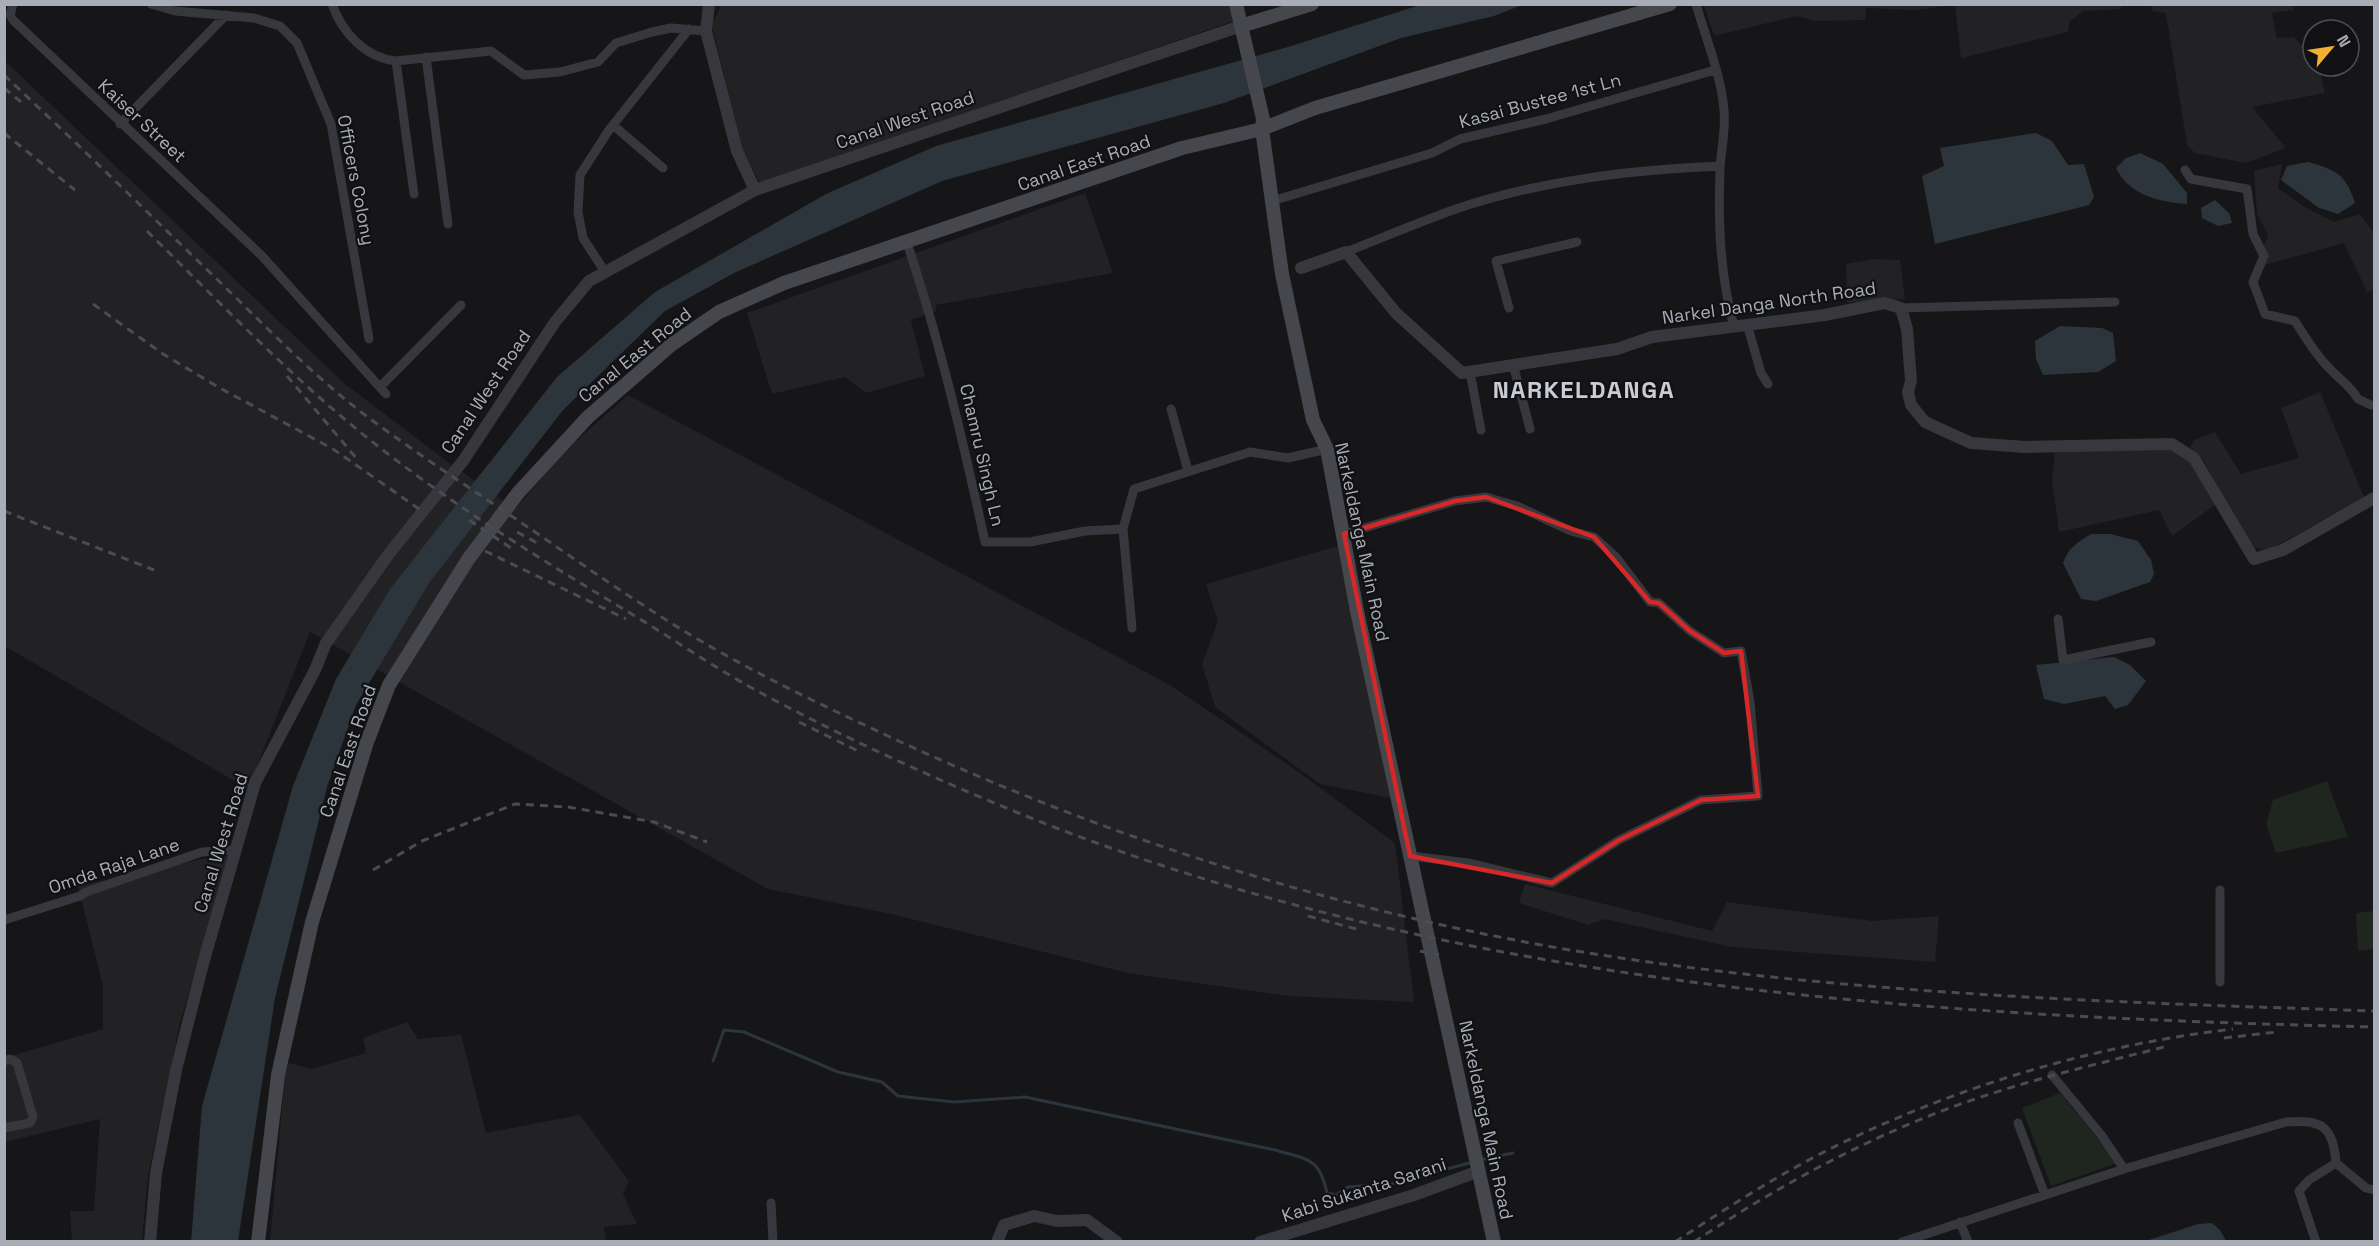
<svg xmlns="http://www.w3.org/2000/svg" width="2379" height="1246" font-family="'Space Grotesk',sans-serif">
  <style>
    .built { fill: #222225 }
    .green { fill: #1e261f }
    .water { fill: #2c353c }
    .lines { fill: none; stroke-linecap: round; stroke-linejoin: round }
    .stream { stroke: #2c353c; stroke-width: 3 }
    .minor { stroke: #37383d; stroke-width: 9 }
    .tertiary { stroke: #37383d; stroke-width: 12 }
    .secondary { stroke: #45474d; stroke-width: 14 }
    .rail { stroke: #4a4c52; stroke-width: 3; stroke-dasharray: 8 6; stroke-linecap: butt }
    .marked { fill: none; stroke: #d62828; stroke-width: 4.5; stroke-linejoin: round }
    .labels { text-anchor: middle; stroke-width: 4.5; stroke-linejoin: round; paint-order: stroke }
    .street-label { font-size: 18px; fill: #a8adb8; stroke: #111113 }
    .district-label { font-size: 24px; font-weight: bold; letter-spacing: 1.5px; fill: #c9ccd4; stroke: #111113 }
  </style>
  <rect width="100%" height="100%" fill="#161618"/>
  <path class="built" d="M722,4H1231L1234,21L760,183L742,150L712,25Z
    M2121,4V9L2084,11L2070,21L2068,32L1961,58L1955,5L1916,10L1866,8L1865,20L1815,21L1797,16L1714,36L1704,5Z
    M2151,5H2292L2294,10L2272,13L2277,38L2294,37L2300,44L2313,43V66H2319L2325,93L2252,107L2286,148L2246,163L2195,153L2187,145L2166,13L2153,11Z
    M4,60L345,384L448,462L515,509L567,449L628,395L1170,685L1293,768L1395,843L1414,1002L1288,996L1128,973L891,914L768,889L310,632L248,789L5,646Z
    M2282,164L2278,188L2303,206L2334,222L2360,214L2374,233V290L2367,292L2344,243L2261,266L2259,259L2268,235L2257,214L2254,171Z
    M1085,193L1113,273L936,305V311L911,320L925,376L866,393L845,377L772,394L747,313Z
    M1875,259L1900,260L1905,299L1847,303L1846,264Z
    M2320,392L2364,497L2267,551L2249,546L2203,459L2190,447L2194,440L2215,432L2241,474L2299,458L2281,408Z
    M2172,449L2188,459L2215,505L2172,536L2159,510L2059,532L2052,480L2055,451Z
    M1338,546L1360,655L1391,798L1320,784L1215,707L1202,664L1218,621L1206,584Z
    M229,856L180,1023L148,1176L142,1241H72L70,1211H94L100,1119L5,1142L4,1058L103,1029V986L78,886L202,859Z
    M1525,884L1712,931L1727,902L1872,921L1939,916L1935,962L1732,947L1604,919L1588,925L1519,903Z
    M407,1022L418,1039L461,1035L486,1133L580,1115L629,1181L623,1194L637,1224L604,1227L606,1241L270,1242L285,1073L289,1063L312,1069L366,1053L363,1038Z"/>
  <path class="green" d="M2327,781L2348,837L2276,853L2266,824L2273,800Z
    M2374,911V949L2358,951L2356,913Z
    M2060,1093L2118,1163L2051,1186L2022,1108Z"/>
  <path class="water" d="M1420,5H1522L1494,16L1401,38L1224,103L942,181L736,272L665,311L563,410L429,583L356,705L327,787L275,998L238,1241L191,1242L202,1106L293,786L336,679L390,589L557,377L655,292L826,194L936,146L1288,47Z
    M2036,133L2052,141L2068,165L2084,164L2094,197L2089,205L1935,244L1922,176L1944,166L1940,148Z
    M2140,153L2163,164L2187,193V204C2159,202 2129,195 2116,168L2126,158Z
    M2308,162C2336,170 2346,174 2355,203L2338,214L2319,208L2281,180L2287,166Z
    M2215,200L2229,213L2232,223L2218,226L2202,218L2201,208Z
    M2060,326L2102,328L2113,333L2116,361L2098,372L2043,375L2036,359L2035,341Z
    M2091,534H2110L2138,541L2151,560L2154,574L2150,582L2096,601L2081,599L2063,563C2068,548 2078,542 2091,534Z
    M2114,657L2130,665L2146,681L2128,705L2115,709L2105,696L2064,704L2044,699L2036,665Z
    M2212,1223L2220,1230L2226,1241H2146L2198,1224Z"/>
  <g class="lines">
    <path class="stream" d="M713,1061L724,1030L744,1032L838,1072L882,1082L898,1096L954,1102L1025,1097L1275,1150C1308,1160 1319,1157 1327,1193L1336,1195L1348,1187L1391,1184L1473,1162
      M1480,1160L1513,1153"/>
    <path class="minor" d="M13,4L10,15L13,20L262,256L386,394
      M151,4L175,11L254,18L280,26L297,43L331,124L369,339
      M332,4C342,33 366,58 396,61L491,51L524,75L560,72L598,62L616,43L652,32L671,28L706,31
      M1696,4C1706,39 1721,75 1724,110C1726,131 1721,149 1720,169C1718,224 1720,274 1734,327
      M426,57L448,224
      M396,61L414,194
      M120,124L226,15
      M613,125L663,168
      M2185,170L2191,179L2247,189L2253,234L2264,256L2253,282L2265,314L2295,321C2306,338 2315,354 2329,368C2340,380 2350,385 2358,399L2371,405
      M1272,201L1432,153L1460,139L1546,119L1715,70
      M907,243C940,341 963,441 985,542H1030L1085,531L1123,529
      M1346,252C1382,238 1419,222 1456,209C1542,180 1631,170 1720,166
      M605,272L583,238L578,212L580,175L609,130L689,29
      M1509,308L1496,261L1577,242
      M1901,308L2115,302
      M1747,324L1761,373L1768,384
      M1513,364L1530,429
      M1470,372L1481,430
      M380,387L461,305
      M1171,409L1188,471
      M1344,534L1455,501L1486,497L1517,506L1571,531L1594,537L1616,557L1650,602L1659,603L1690,631L1724,653L1741,651L1750,702L1758,796L1701,800L1619,840L1552,883L1468,863L1410,856
      M2058,619L2063,660L2151,642
      M1132,628L1123,529L1134,489L1250,452L1288,458L1327,449
      M2220,890V982
      M4,920L80,896L86,892L202,852L236,850
      M4,1061L10,1059L17,1063L33,1117L30,1123L4,1128
      M2052,1075L2102,1136L2124,1169
      M2018,1123L2045,1195
      M2336,1163L2366,1188L2374,1190
      M771,1203L773,1242
      M1960,1222L1968,1242
      M1902,1242L2124,1169L2286,1122C2323,1119 2333,1127 2336,1163L2309,1180L2299,1191L2316,1242"/>
    <path class="tertiary" d="M709,4L706,31L737,151L755,190
      M1301,268L1346,252L1396,313L1462,373L1617,349L1652,337L1825,315L1884,303L1901,308L1907,329L1911,381L1908,392L1911,405L1925,422L1971,443L2025,447L2172,444L2194,458L2254,559L2283,550L2374,498
      M150,1242L156,1173L176,1070L204,960L255,783L315,670L326,643L388,555L463,461L555,322L589,281L755,190L1241,26
      M997,1242L1004,1225L1034,1216L1057,1221L1087,1220L1117,1242
      M1260,1242L1414,1195L1479,1171"/>
    <path class="secondary" d="M1236,4L1263,119L1262,129L1282,274L1313,420L1327,449L1357,611L1494,1242
      M1241,26L1312,4
      M258,1242L278,1075L312,922L367,742L389,685L469,558L518,493L588,417L671,345L719,312L784,283L1182,148L1262,129L1315,108L1670,4"/>
    <path class="rail" d="M4,75C79,145 151,216 224,286C268,329 312,374 361,412C410,449 462,483 513,517C575,559 636,603 701,641C762,677 826,707 890,737C1107,838 1334,910 1570,950C1836,994 2105,1002 2374,1011
      M4,88L21,102
      M4,133L75,190
      M147,231C211,294 274,359 342,417C432,493 535,556 635,616C674,640 711,665 750,687C836,734 926,775 1016,812C1446,987 1916,1016 2374,1027
      M93,304L163,354L218,387L333,449L419,509
      M287,376L357,459
      M4,511L154,570
      M469,520L511,548
      M517,532L541,545
      M485,551L626,619
      M799,722L858,751
      M373,870L422,841L515,804L568,807L654,822L707,842
      M1308,916L1360,930
      M1420,951L1439,955
      M2224,1038L2277,1032
      M1675,1242C1734,1203 1795,1164 1859,1135C1977,1080 2105,1044 2233,1029
      M1694,1242C1781,1184 1875,1133 1975,1099C2037,1078 2101,1063 2164,1047"/>
  </g>
  <path class="marked" d="M1486,497L1594,537L1650,602L1659,603L1690,631L1724,653L1741,651L1758,796L1701,800L1619,840L1552,883L1410,856L1344,534L1455,501Z"/>
  <g class="labels">
    <g class="street-label">
      <text transform="translate(1540 101) rotate(-15)" y="6">Kasai Bustee 1st Ln</text>
      <text transform="translate(905 120) rotate(-19)" y="6">Canal West Road</text>
      <text transform="translate(142 121) rotate(43)" y="6">Kaiser Street</text>
      <text transform="translate(1084 163) rotate(-19)" y="6">Canal East Road</text>
      <text transform="translate(356 180) rotate(79)" y="6">Officers Colony</text>
      <text transform="translate(1769 303) rotate(-8)" y="6">Narkel Danga North Road</text>
      <text transform="translate(635 355) rotate(-39)" y="6">Canal East Road</text>
      <text transform="translate(486 392) rotate(-56)" y="6">Canal West Road</text>
      <text transform="translate(982 455) rotate(77)" y="6">Chamru Singh Ln</text>
      <text transform="translate(1362 542) rotate(78)" y="6">Narkeldanga Main Road</text>
      <text transform="translate(348 751) rotate(-71)" y="6">Canal East Road</text>
      <text transform="translate(221 843) rotate(-73)" y="6">Canal West Road</text>
      <text transform="translate(114 866) rotate(-19)" y="6">Omda Raja Lane</text>
      <text transform="translate(1486 1120) rotate(78)" y="6">Narkeldanga Main Road</text>
      <text transform="translate(1364 1190) rotate(-18)" y="6">Kabi Sukanta Sarani</text>
    </g>
    <g class="district-label">
      <text x="1584" y="398">NARKELDANGA</text>
    </g>
  </g>
  <rect width="2379" height="1246" fill="none" stroke="#a8adb8" stroke-width="12"/>
  <g transform="translate(2331 48) rotate(61)"><circle r="28" fill="#111113" stroke="#4d4f55" stroke-width="1.5"/>
  <path d="M0-4.5L10 22L0 15L-10 22Z" fill="#f2b134"/>
  <text y="-9" font-size="16" font-weight="bold" text-anchor="middle" fill="#a8adb8">N</text>
  </g>
</svg>
